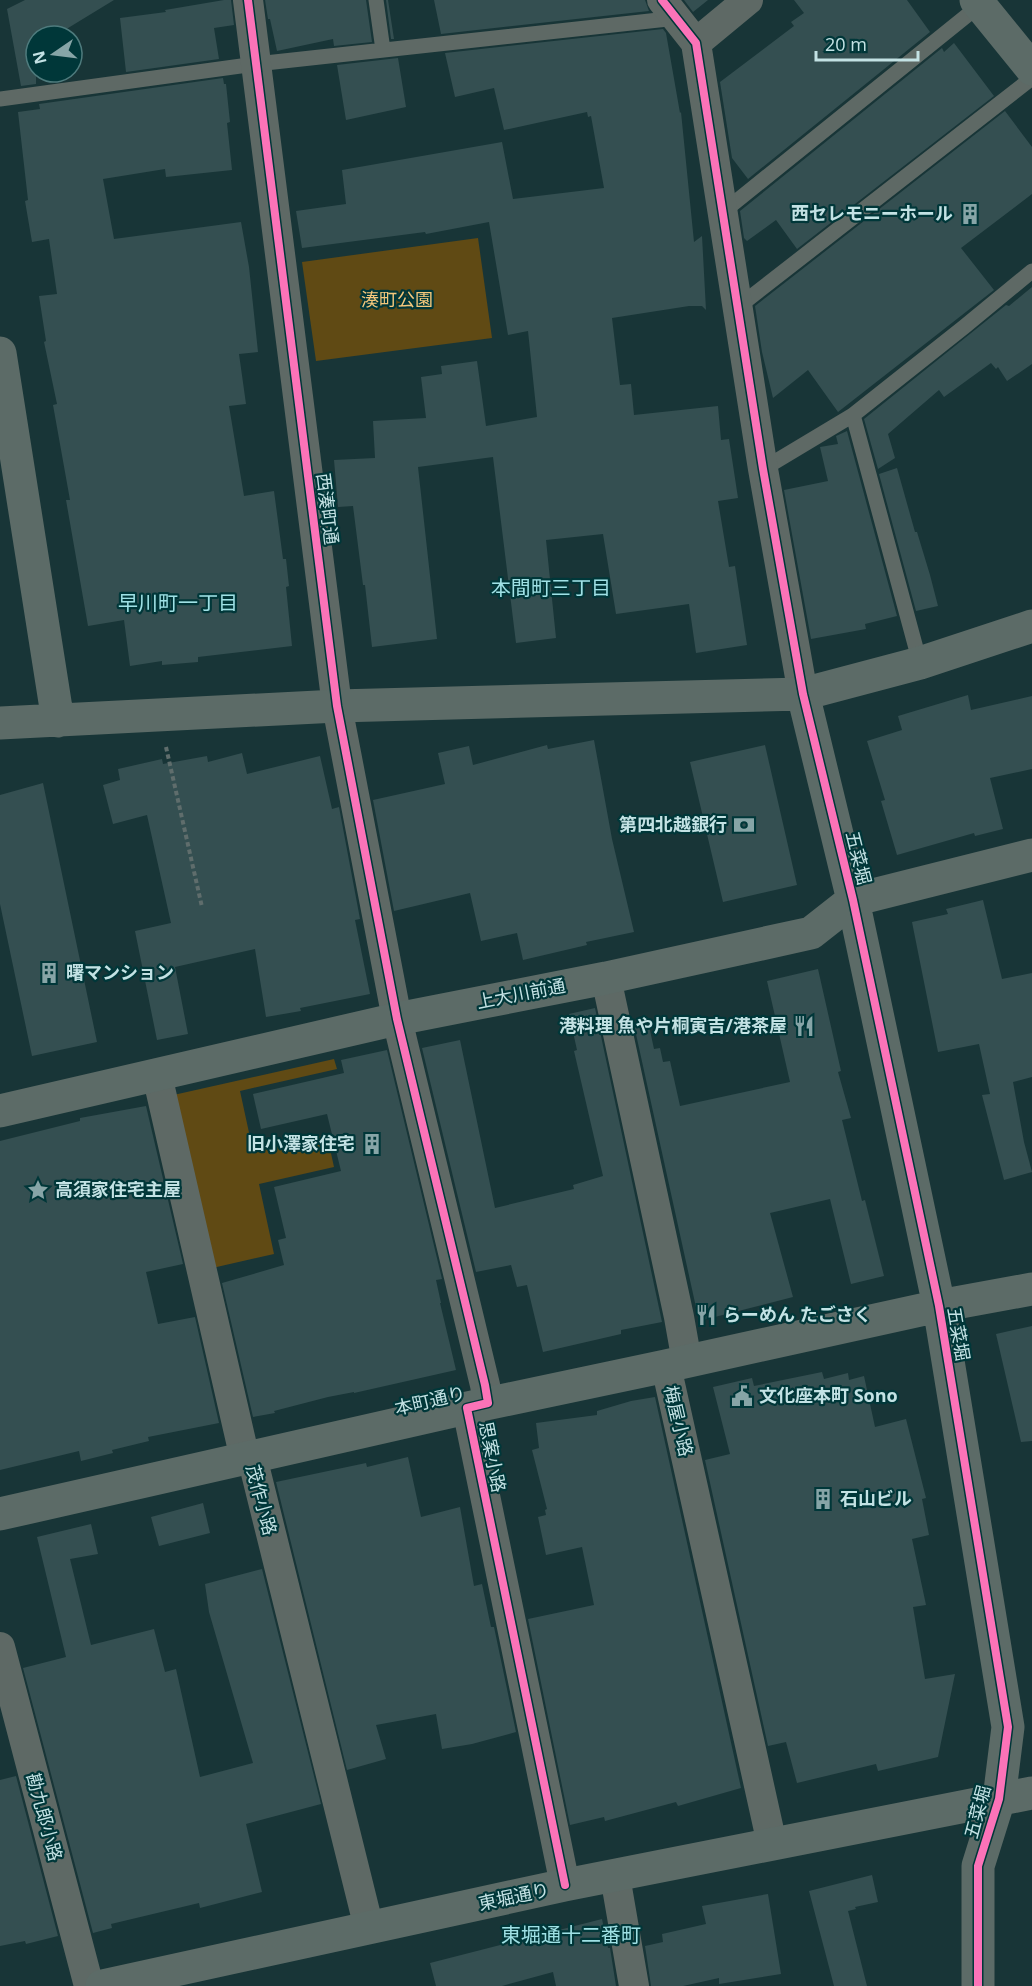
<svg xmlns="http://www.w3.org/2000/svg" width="1032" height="1986" font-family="'Open Sans','Noto Sans JP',sans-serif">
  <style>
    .green { fill: #604a14 }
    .building { fill: #344f51 }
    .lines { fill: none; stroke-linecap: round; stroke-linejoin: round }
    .path { stroke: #5f6d6c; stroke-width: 4; stroke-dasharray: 4.5 3; stroke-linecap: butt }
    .lane { stroke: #5e6965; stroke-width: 15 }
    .street { stroke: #5e6965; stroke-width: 30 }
    .secondary { stroke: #5c6b67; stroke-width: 33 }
    .cycleway-casing { stroke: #003739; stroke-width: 11 }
    .cycleway { stroke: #fb73b8; stroke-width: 8 }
    .labels { text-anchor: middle; stroke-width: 4.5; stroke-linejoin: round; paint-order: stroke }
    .poi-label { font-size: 18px; font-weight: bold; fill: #c3e2e4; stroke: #003739; text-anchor: start }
    .park-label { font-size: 18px; fill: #f4c87c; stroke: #003739 }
    .street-label { font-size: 18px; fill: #c3e2e4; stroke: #003739 }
    .neighbourhood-label { font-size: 20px; fill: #9fe1e5; stroke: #003739 }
  </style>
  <rect width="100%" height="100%" fill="#183537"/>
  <path class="green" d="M478,238L492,338L316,361L302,262Z
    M334,1059L337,1069L240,1091L253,1151L327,1135L334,1167L259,1184L274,1254L208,1269L169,1096Z"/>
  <path class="building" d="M25,0H114L55,36H36V84L21,86L7,9Z
    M224,0H231L234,25L214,28L219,59L126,72L120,18L166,12L165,10Z
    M265,0H366L372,42L334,46L333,39L277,51L270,19H268Z
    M386,0H388L394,39H391Z
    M434,0H645L649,11L441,34Z
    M684,0H708L693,12Z
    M794,0H907L930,32L748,179L732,158L720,82L794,26L791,22L804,13Z
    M663,29L666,33L680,113L681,112L694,242L702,236L706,310L702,306H689L612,318L620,385L631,384L634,415L718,406L721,440L729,439L738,498L718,501L729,567L735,566L747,645L696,653L689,604L616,614L603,534L546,540L556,638L516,643L493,457L418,467L437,639L372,647L365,585H363L353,506L338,507L334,460L375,458L373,421L426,418L421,377L442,374L441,366L477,361L486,426L537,417L528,331L508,335L489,222L426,234L425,232L302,248L296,211L346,204L342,170L502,142L513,199L604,188L591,116L588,117L587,112L504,130L494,88L455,97L445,53Z
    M954,43L994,96L797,249L776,220L747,241L744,238L740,211L942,48L944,52Z
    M398,58L406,107L346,120L337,65Z
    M223,78L224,84H226L230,122L227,123L232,170L166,177L165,169L103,179L114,239L241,222L249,267L258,352L239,354L246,404L229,406L244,496L274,491L283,559H286L289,586L286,587L292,646L198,657V662L162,665V661L130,666L124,620L88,626L66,500H70L53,405L57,404L44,342L46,341L39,296L57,294L49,239L32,242L25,201L28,200L18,112L40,109L39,104Z
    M1005,111L1032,147V194L961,248L994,290L838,412L808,370L773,398L762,352L755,306Z
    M1032,287V364L1007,381L998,367L996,369L991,363L944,397L939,390L888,434L895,458L878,469L864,419L1006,305L1009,306Z
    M847,431L897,616L865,624L866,629L811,639L784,490L828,481L820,447L838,444L836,436Z
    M897,468L915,532H917L930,575L938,606L916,611L879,474Z
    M968,695L971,710L1032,696V769L990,778L1003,829L975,836L974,833L897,855L881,801L885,800L867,741L902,730L898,716Z
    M594,740L612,839L634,932L586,942L587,945L523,960L517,933L481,941L470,893L394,911L373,800L445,784L438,753L469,746L473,765L547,745L548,749Z
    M765,745L797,885L723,902L690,762Z
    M242,753L247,774L320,756L332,809L339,807L360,919L355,920L370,994L300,1008L301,1011L266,1017L255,949L175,967L188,1034L157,1040L135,931L171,923L147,815L113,824L103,785L120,780L118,769L162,759L163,764L207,756L208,762Z
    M43,783L97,1042L32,1056L0,904V795Z
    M983,900L1002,979L1032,973V1077L1013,1082L1024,1142L1032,1172L1004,1180L982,1095L990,1094L979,1044L938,1052L912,922L948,914L946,909Z
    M818,969L841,1071L838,1072L851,1118L842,1120L862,1201L865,1200L884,1276L851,1284L830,1199L770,1213L793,1297L699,1321L634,1025L648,1021L654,1049L660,1048L663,1062L670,1061L680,1106L790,1082L767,981Z
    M595,1008L662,1322L621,1330V1334L543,1352L527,1285L517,1287L511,1265L476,1272L422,1048L460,1040L495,1208L574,1189L573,1185L603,1176L574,1051L577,1050L569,1014Z
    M387,1050L442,1279L436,1280L441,1303H440L456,1370L354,1393V1392L328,1397L274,1411L275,1413L253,1417L222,1283L284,1265L278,1240L286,1238L274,1187L341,1171L327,1114L261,1129L253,1094L344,1073L341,1060Z
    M146,1106L183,1264L146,1272L158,1324L195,1317L219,1423L148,1437L149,1441L112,1450L113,1453L81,1461L79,1451L0,1470V1141L80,1121V1118Z
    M1032,1326V1441L1021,1442L996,1334Z
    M822,1372L824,1379L848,1373L849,1380L864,1376L875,1427L906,1419L926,1498L922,1499L929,1535L912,1539L926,1605L913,1607L925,1679L955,1674L938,1757L878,1771L876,1764L797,1783L786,1742L768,1746L705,1460L730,1454L713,1387L752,1378L754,1386Z
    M655,1397L741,1788L678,1806L676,1802L605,1821L604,1817L570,1825L528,1619L594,1605L582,1547L546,1555L538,1517L546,1515L545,1510L547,1509L532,1450L539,1448L536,1423L597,1415V1411L631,1401Z
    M408,1457L421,1517L460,1507L474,1586L482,1584L491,1627H494L516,1732L472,1744L442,1749L436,1714L376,1725L386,1759L347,1770L276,1482L366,1463L367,1467Z
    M203,1503L210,1533L159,1546L151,1517Z
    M91,1524L98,1554L70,1559L91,1645L154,1629L165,1672L176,1669L200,1777L253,1763L209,1612L205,1584L262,1569L321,1804L246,1824L262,1892L200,1908L199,1903L111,1924L112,1928L93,1933L23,1668L66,1657L37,1537Z
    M16,1776L58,1936L26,1944L25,1941L0,1946V1780Z
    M872,1875L878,1902L855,1907L856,1909L848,1911L867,1986H834L809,1891Z
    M768,1894L781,1974L719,1984V1978L683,1986H651L645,1946L663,1942L662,1934L706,1924L702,1906Z
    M602,1919L608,1948H610L616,1986H556L553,1972L502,1986H436L430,1963Z"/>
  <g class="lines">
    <path class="path" d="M166,747L202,907"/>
    <path class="lane" d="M376,0L383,50
      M0,99L256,64L677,18
      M723,212L980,5
      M738,307L1032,78
      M853,415L920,663
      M763,469L853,415L964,327L1032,271"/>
    <path class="street" d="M248,0L337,706L397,1019L485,1385L488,1403L467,1408L565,1885
      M662,0L696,43L763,469L803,694
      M696,43L748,0
      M606,978L679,1317L687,1362L666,1366L772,1844
      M157,1075L245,1459L252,1457L369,1928
      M0,1647L89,1986
      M615,1876L634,1986"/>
    <path class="secondary" d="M976,0L1032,69
      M0,353L58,721
      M803,694L853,900L939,1306L1008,1727L999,1799L978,1866V1986
      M0,723L337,706L803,694L920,663L1032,626
      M0,1111L397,1019L606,978L811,933L853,900L1032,855
      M0,1514L467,1408L666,1366L939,1306L1032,1289
      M102,1986L565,1885L1032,1793"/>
    <defs>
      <path id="cycleway" d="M248,0L337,706L397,1019L485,1385L488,1403L467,1408L565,1885
        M662,0L696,43L763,469L803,694L853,900L939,1306L1008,1727L999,1799L978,1866V1986"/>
    </defs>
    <use href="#cycleway" class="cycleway-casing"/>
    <use href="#cycleway" class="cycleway"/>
  </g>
  <defs>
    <symbol id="building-bare" viewBox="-9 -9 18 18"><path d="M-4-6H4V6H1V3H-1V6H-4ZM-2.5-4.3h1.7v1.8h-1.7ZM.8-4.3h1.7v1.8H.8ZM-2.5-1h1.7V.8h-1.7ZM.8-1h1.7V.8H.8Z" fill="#87a5a7" stroke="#003739" stroke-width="2.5" paint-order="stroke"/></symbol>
    <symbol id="bank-bare" viewBox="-9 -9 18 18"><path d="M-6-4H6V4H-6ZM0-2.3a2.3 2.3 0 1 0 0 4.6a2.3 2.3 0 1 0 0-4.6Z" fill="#87a5a7" stroke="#003739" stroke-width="2.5" paint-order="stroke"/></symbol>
    <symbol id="restaurant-bare" viewBox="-9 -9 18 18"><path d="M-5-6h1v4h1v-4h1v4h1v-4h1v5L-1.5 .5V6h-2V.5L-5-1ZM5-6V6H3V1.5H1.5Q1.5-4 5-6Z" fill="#87a5a7" stroke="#003739" stroke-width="2.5" paint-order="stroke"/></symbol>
    <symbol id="sight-bare" viewBox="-9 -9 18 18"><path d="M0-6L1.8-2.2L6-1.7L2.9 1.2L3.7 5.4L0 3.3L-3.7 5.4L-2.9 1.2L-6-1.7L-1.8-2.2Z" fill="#87a5a7" stroke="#003739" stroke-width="2.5" paint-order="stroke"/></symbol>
    <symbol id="civic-bare" viewBox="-9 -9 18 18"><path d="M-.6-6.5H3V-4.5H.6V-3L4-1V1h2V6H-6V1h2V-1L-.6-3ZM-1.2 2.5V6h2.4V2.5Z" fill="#87a5a7" stroke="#003739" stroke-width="2.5" paint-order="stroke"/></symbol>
  </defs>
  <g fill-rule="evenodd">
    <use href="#building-bare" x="955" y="199" width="30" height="30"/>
    <use href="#bank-bare" x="729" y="810" width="30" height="30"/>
    <use href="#building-bare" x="34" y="958" width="30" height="30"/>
    <use href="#restaurant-bare" x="789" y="1011" width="30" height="30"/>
    <use href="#building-bare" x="357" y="1129" width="30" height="30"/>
    <use href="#sight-bare" x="23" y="1175" width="30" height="30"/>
    <use href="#restaurant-bare" x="691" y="1300" width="30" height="30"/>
    <use href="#civic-bare" x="727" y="1381" width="30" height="30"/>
    <use href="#building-bare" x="808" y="1484" width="30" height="30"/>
  </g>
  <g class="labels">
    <g class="poi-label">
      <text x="953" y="220" text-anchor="end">西セレモニーホール</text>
      <text x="727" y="831" text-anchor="end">第四北越銀行</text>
      <text x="66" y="979">曙マンション</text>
      <text x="787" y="1032" text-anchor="end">港料理 魚や片桐寅吉/港茶屋</text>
      <text x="355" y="1150" text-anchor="end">旧小澤家住宅</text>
      <text x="55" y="1196">高須家住宅主屋</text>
      <text x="723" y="1321">らーめん たごさく</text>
      <text x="759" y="1402">文化座本町 Sono</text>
      <text x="840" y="1505">石山ビル</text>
    </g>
    <g class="park-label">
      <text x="397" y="306">湊町公園</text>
    </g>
    <g class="street-label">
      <text transform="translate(327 509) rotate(83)" y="6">西湊町通</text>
      <text transform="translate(858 858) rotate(76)" y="6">五菜堀</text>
      <text transform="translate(521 994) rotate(-11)" y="6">上大川前通</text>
      <text transform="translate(958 1334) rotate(80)" y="6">五菜堀</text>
      <text transform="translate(430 1401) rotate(-13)" y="6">本町通り</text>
      <text transform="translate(678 1421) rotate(77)" y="6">梅屋小路</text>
      <text transform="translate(492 1457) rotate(79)" y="6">思案小路</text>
      <text transform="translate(261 1500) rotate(75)" y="6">茂作小路</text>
      <text transform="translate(978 1812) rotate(-75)" y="6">五菜堀</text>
      <text transform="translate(44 1817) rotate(75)" y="6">勘九郎小路</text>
      <text transform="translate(514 1897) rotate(-12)" y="6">東堀通り</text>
    </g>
    <g class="neighbourhood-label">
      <text x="551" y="595">本間町三丁目</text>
      <text x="178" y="610">早川町一丁目</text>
      <text x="571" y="1942">東堀通十二番町</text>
    </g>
  </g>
  <g transform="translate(54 54) rotate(256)"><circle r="28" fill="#003739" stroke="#4e7b7d" stroke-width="1.5"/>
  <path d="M0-4.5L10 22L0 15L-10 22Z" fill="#87a5a7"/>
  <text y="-9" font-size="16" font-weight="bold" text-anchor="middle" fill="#c3e2e4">N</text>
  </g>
  <path d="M816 51v9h102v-9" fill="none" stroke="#c3e2e4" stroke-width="3"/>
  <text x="825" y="51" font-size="18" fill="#c3e2e4" stroke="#003739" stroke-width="4.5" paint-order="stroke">20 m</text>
</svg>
